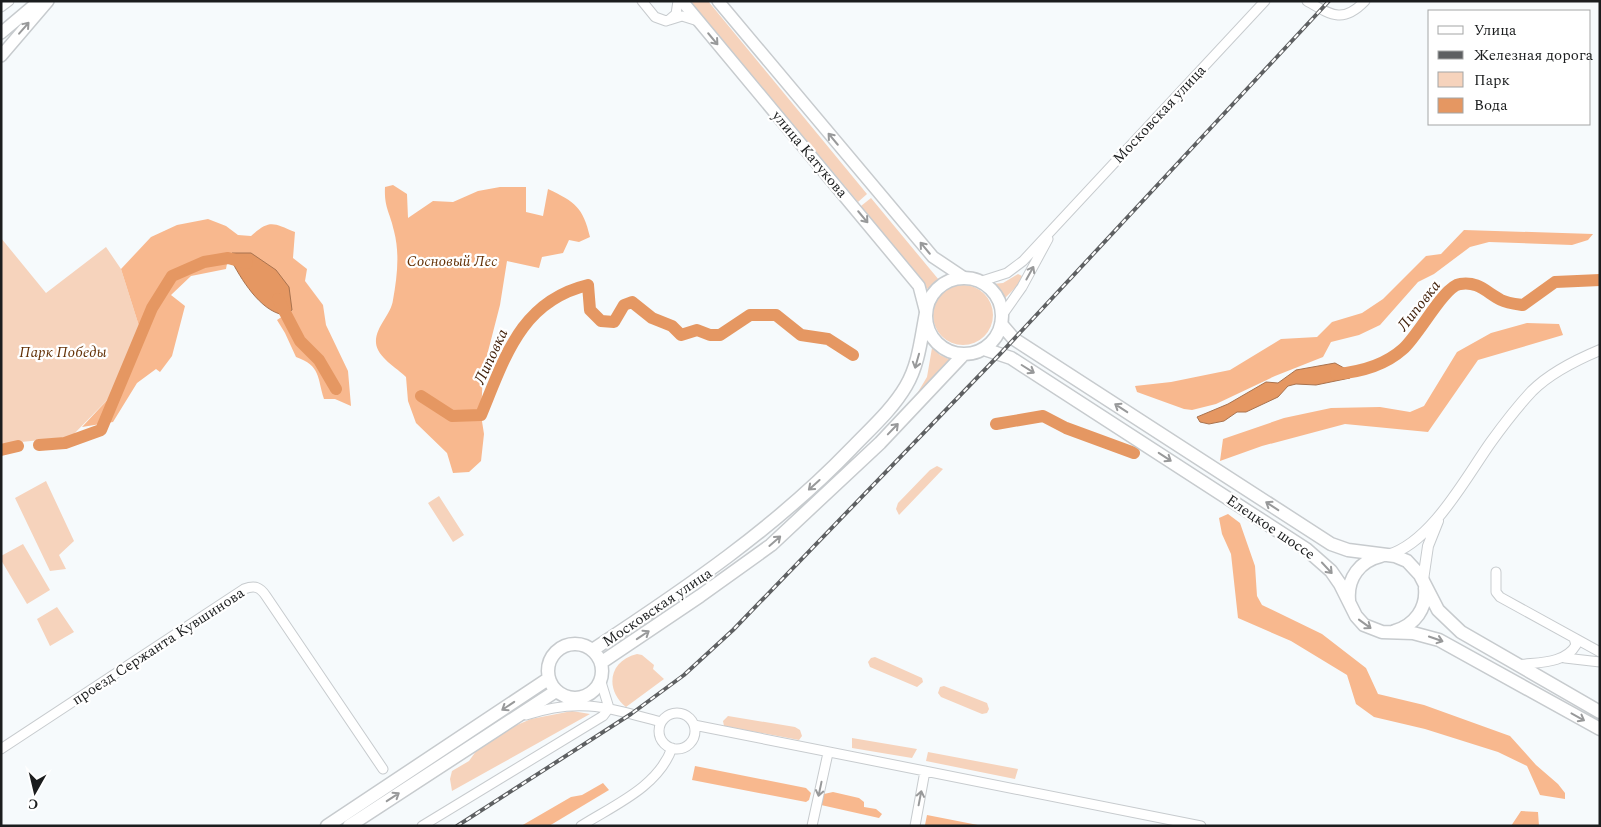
<svg xmlns="http://www.w3.org/2000/svg" width="1601" height="827" font-family="Spectral,serif">
  <style>
    .green { fill: #f6d3bc }
    .forest { fill: #f8b88e }
    .water { fill: #e59762; stroke: #a8724e }
    .lines { fill: none; stroke-linecap: round; stroke-linejoin: round }
    .river { stroke: #e59762; stroke-width: 12 }
    .minor-casing { stroke: #c7cbce; stroke-width: 11 }
    .tertiary-casing { stroke: #c7cbce; stroke-width: 12 }
    .secondary-casing { stroke: #c7cbce; stroke-width: 14 }
    .primary-casing { stroke: #c7cbce; stroke-width: 15 }
    .minor { stroke: #fff; stroke-width: 9 }
    .tertiary { stroke: #fff; stroke-width: 10 }
    .secondary { stroke: #fff; stroke-width: 11 }
    .primary { stroke: #fff; stroke-width: 12 }
    .rail-casing { stroke: #5e6062; stroke-width: 4 }
    .rail { stroke: #fff; stroke-width: 2; stroke-dasharray: 5.5; stroke-linecap: butt }
    .oneway { stroke: #98999a }
    .labels { text-anchor: middle; stroke-width: 4.5; stroke-linejoin: round; paint-order: stroke }
    .street-label { font-size: 15px; fill: #1b1d1e; stroke: #fff }
    .park-label { font-size: 15px; font-style: italic; fill: #633106; stroke: #fff }
    .water-label { font-size: 16px; font-style: italic; fill: #44240e; stroke: #fff }
  </style>
  <rect width="100%" height="100%" fill="#f6fafc"/>
  <path class="green" d="M690,1H708L867,194L858,202Z
    M871,198L939,280L928,289L924,287L861,206Z
    M1,238L46,293L106,247L121,269L139,326L112,395L71,437L1,444Z
    M1018,274L1022,276L1020,283L1003,300L992,284L1003,283Z
    M933 315a30 30 0 1 1 60 0a30 30 0 1 1-60 0Z
    M932,348L940,355L951,360L912,402L927,377Z
    M937,466L943,469L899,515L896,509L898,503L930,470Z
    M46,481L74,541L59,555L66,569L50,571L15,498Z
    M439,496L464,535L453,542L428,503Z
    M23,544L50,590L27,604L1,560V556Z
    M57,607L74,632L50,646L37,619Z
    M637,654L642,655L654,665L653,669L664,679L626,707C605,690 608,661 637,654Z
    M875,657L922,678L923,682L917,687L870,667L868,662L871,658Z
    M944,686L987,703L989,709L987,713L982,714L941,697L938,693L940,687Z
    M572,711L590,714L452,791L450,779L452,771L469,761L479,747L510,728L531,719Z
    M728,716L795,727L800,730L802,736L799,740L724,726L723,721Z
    M852,738L917,749L912,758L852,748Z
    M928,752L1018,769L1015,779L926,761Z"/>
  <path class="forest" d="M393,185L407,194L408,218L433,201L453,202L478,191L500,187H526V212L543,216L548,189C575,202 583,207 590,237L579,242L569,240L563,253L542,257L539,268L507,261L500,305L483,371L481,415L484,434L481,461L469,472L453,473L447,453L416,423L408,401L406,377C397,368 377,357 376,343C375,327 391,315 393,300C397,278 400,254 394,231C390,212 384,208 385,187Z
    M208,219L226,226L238,235L251,236C270,219 273,223 295,232L293,258L307,269L305,281L323,305L326,325L348,371L351,406L335,399H324C317,377 321,366 296,357L285,333L277,320L292,310L251,253L224,254L228,258L226,269L191,276L171,295L185,306L172,356L160,372L156,369L137,383L113,422L82,427L112,395L139,326L121,269L151,237L177,225Z
    M1464,230L1593,234L1588,240L1572,245L1489,242L1470,247L1434,274L1418,282L1380,325L1359,335L1331,342L1323,357L1275,376L1216,404L1192,410L1184,409L1137,392L1135,386L1171,382L1230,370L1281,339L1317,337L1332,322L1362,313L1383,299L1426,256L1441,254Z
    M1527,323L1559,324L1563,335L1478,360L1428,432L1345,424L1262,446L1220,461L1223,439L1284,418L1331,408L1380,407L1410,412L1424,406L1457,352L1491,333Z
    M1228,514L1240,523L1255,566L1257,596L1262,605L1322,634L1366,668L1378,694L1424,705L1510,736L1536,765L1558,784L1565,793V799L1540,795L1527,766L1498,752L1425,729L1374,717L1356,704L1347,675L1291,641L1238,618L1231,554L1222,534L1219,518Z
    M695,766L806,788L811,793L809,800L806,802L692,780Z
    M603,783L609,790L549,826H521L571,797L582,795Z
    M833,792L859,798L864,802V807L876,809L882,814L879,818L821,805L824,794Z
    M1521,811L1538,812L1539,826H1511Z
    M927,815L983,826L925,825Z"/>
  <path class="water" d="M232,253H251L276,270L289,287L292,310L284,315C260,311 241,279 230,258Z
    M1335,363L1353,373L1350,378L1316,385L1296,384L1288,386L1278,397L1246,412H1237L1224,421L1209,424L1200,422L1197,417L1228,404L1266,382L1278,383L1296,370Z"/>
  <g class="lines">
    <path class="river" d="M278,299L300,341L319,360L336,389
      M1336,374C1360,372 1384,366 1403,349C1419,335 1444,286 1460,284C1478,281 1486,292 1501,300C1507,303 1516,304 1523,305L1555,282L1600,280
      M421,396L452,416L481,415C505,357 521,301 588,285L590,310L601,321L614,322L624,305L632,302L652,318L672,326L681,335L697,330L710,335H720L750,315H776L801,335L828,339L853,355
      M996,424L1043,416L1066,428L1134,453
      M39,445L65,443L101,430L152,308L172,276L204,262L228,258L247,263
      M1,450L18,446"/>
    <defs>
      <path id="minor" d="M642,1L655,17L666,21L682,16L698,21
        M1307,1C1331,15 1343,24 1365,1
        M1,7L9,1
        M669,20L676,14L678,1
        M982,281L1007,273L1023,261L1265,1
        M1003,314L1022,287L1048,239
        M1496,572V592L1500,597L1600,652
        M1565,658L1600,662
        M1518,665C1538,662 1565,664 1576,645L1574,638
        M601,682L609,708
        M659 731a18 18 0 1 1 36 0a18 18 0 1 1-36 0Z
        M526,715C580,697 609,708 661,722
        M694,725L1201,826
        M1,749L244,589C255,585 260,587 266,596L383,769
        M422,826L603,716L609,708
        M581,826C614,805 658,787 672,748
        M812,826L828,753
        M915,826L925,771"/>
      <path id="tertiary" d="M1388,555C1432,542 1466,477 1491,442C1504,424 1517,407 1532,391C1550,373 1576,360 1600,350
        M1423,580L1428,546L1438,521"/>
      <path id="secondary" d="M682,1L919,286L926,313
        M718,1L933,257L963,277
        M1,33L39,1
        M1,56L48,1"/>
      <path id="primary" d="M926 316a38 38 0 1 1 76 0a38 38 0 1 1-76 0Z
        M1001,324L1014,339L1331,544L1348,550L1395,556L1407,561L1420,575L1438,610L1461,632L1600,712
        M984,349L1011,358L1306,549L1331,571L1340,584L1356,616L1364,625L1382,632L1413,633L1439,640L1600,729
        M1349,600C1347,578 1360,561 1381,556
        M1395,631C1415,625 1427,608 1425,588
        M548 671a27 27 0 1 1 54 0a27 27 0 1 1-54 0Z
        M594,649C685,589 775,528 851,449C870,429 892,410 906,386C919,364 921,338 926,313
        M602,662L700,596L771,545L880,443L964,354
        M327,826L548,679
        M349,826L556,691"/>
    </defs>
    <use href="#minor" class="minor-casing"/>
    <use href="#tertiary" class="tertiary-casing"/>
    <use href="#secondary" class="secondary-casing"/>
    <use href="#primary" class="primary-casing"/>
    <use href="#minor" class="minor"/>
    <use href="#tertiary" class="tertiary"/>
    <use href="#secondary" class="secondary"/>
    <use href="#primary" class="primary"/>
    <defs>
      <path id="rail" d="M457,826L631,714L684,675L733,630L1001,353L1329,1"/>
    </defs>
    <use href="#rail" class="rail-casing"/>
    <use href="#rail" class="rail"/>
  </g>
  <defs><path id="oneway-shaft" d="M-6 0H5M1.5-3L5.5 0L1.5 3" fill="none" stroke-width="1.6" stroke-linecap="round" stroke-linejoin="round" transform="scale(1.25)"/></defs>
  <g class="oneway">
    <use href="#oneway-shaft" transform="translate(24 28) rotate(-49)"/>
    <use href="#oneway-shaft" transform="translate(713 39) rotate(50)"/>
    <use href="#oneway-shaft" transform="translate(833 139) rotate(-130)"/>
    <use href="#oneway-shaft" transform="translate(863 217) rotate(50)"/>
    <use href="#oneway-shaft" transform="translate(925 248) rotate(-130)"/>
    <use href="#oneway-shaft" transform="translate(1030 273) rotate(-61)"/>
    <use href="#oneway-shaft" transform="translate(917 361) rotate(106)"/>
    <use href="#oneway-shaft" transform="translate(1028 369) rotate(32)"/>
    <use href="#oneway-shaft" transform="translate(1121 408) rotate(-147)"/>
    <use href="#oneway-shaft" transform="translate(893 429) rotate(-46)"/>
    <use href="#oneway-shaft" transform="translate(1165 457) rotate(33)"/>
    <use href="#oneway-shaft" transform="translate(814 485) rotate(138)"/>
    <use href="#oneway-shaft" transform="translate(1272 506) rotate(-147)"/>
    <use href="#oneway-shaft" transform="translate(775 541) rotate(-41)"/>
    <use href="#oneway-shaft" transform="translate(1327 568) rotate(47)"/>
    <use href="#oneway-shaft" transform="translate(1365 624) rotate(36)"/>
    <use href="#oneway-shaft" transform="translate(643 635) rotate(-34)"/>
    <use href="#oneway-shaft" transform="translate(1436 639) rotate(19)"/>
    <use href="#oneway-shaft" transform="translate(508 706) rotate(146)"/>
    <use href="#oneway-shaft" transform="translate(1578 717) rotate(29)"/>
    <use href="#oneway-shaft" transform="translate(820 789) rotate(102)"/>
    <use href="#oneway-shaft" transform="translate(393 797) rotate(-33)"/>
    <use href="#oneway-shaft" transform="translate(920 798) rotate(-79)"/>
  </g>
  <g class="labels">
    <g class="street-label">
      <text transform="translate(1159 114) rotate(-47)" y="5">Московская улица</text>
      <text transform="translate(810 154) rotate(50)" y="5">улица Катукова</text>
      <text transform="translate(1271 527) rotate(34)" y="5">Елецкое шоссе</text>
      <text transform="translate(657 607) rotate(-34)" y="5">Московская улица</text>
      <text transform="translate(158 646) rotate(-33)" y="5">проезд Сержанта Кувшинова</text>
    </g>
    <g class="park-label">
      <text x="452" y="266">Сосновый Лес</text>
      <text x="63" y="357">Парк Победы</text>
    </g>
    <g class="water-label">
      <text transform="translate(1418 305) rotate(-52)" y="6">Липовка</text>
      <text transform="translate(490 356) rotate(-65)" y="6">Липовка</text>
    </g>
  </g>
  <rect width="1601" height="827" fill="none" stroke="#1b1d1e" stroke-width="5"/>
  <rect x="1428" y="10" width="162" height="115" fill="#ffffff" stroke="#a4a5a5"/>
  <rect x="1438" y="26" width="25" height="8" fill="#ffffff" stroke="#a4a5a5"/>
  <text x="1474" y="35" font-size="15" fill="#1b1d1e">Улица</text>
  <rect x="1438" y="51" width="25" height="8" fill="#5e6062" stroke="#a4a5a5"/>
  <text x="1474" y="60" font-size="15" fill="#1b1d1e">Железная дорога</text>
  <rect x="1438" y="72" width="25" height="15" fill="#f6d3bc" stroke="#a4a5a5"/>
  <text x="1474" y="85" font-size="15" fill="#1b1d1e">Парк</text>
  <rect x="1438" y="98" width="25" height="15" fill="#e59762" stroke="#a4a5a5"/>
  <text x="1474" y="110" font-size="15" fill="#1b1d1e">Вода</text>
  <g transform="translate(35 792) rotate(188)" stroke="#ffffff" stroke-width="4" paint-order="stroke">
  <path d="M0-4L9 19L0 12L-9 19Z" fill="#1b1d1e"/>
  <text y="-8" font-size="14" font-weight="bold" text-anchor="middle" fill="#1b1d1e">С</text>
  </g>
</svg>
